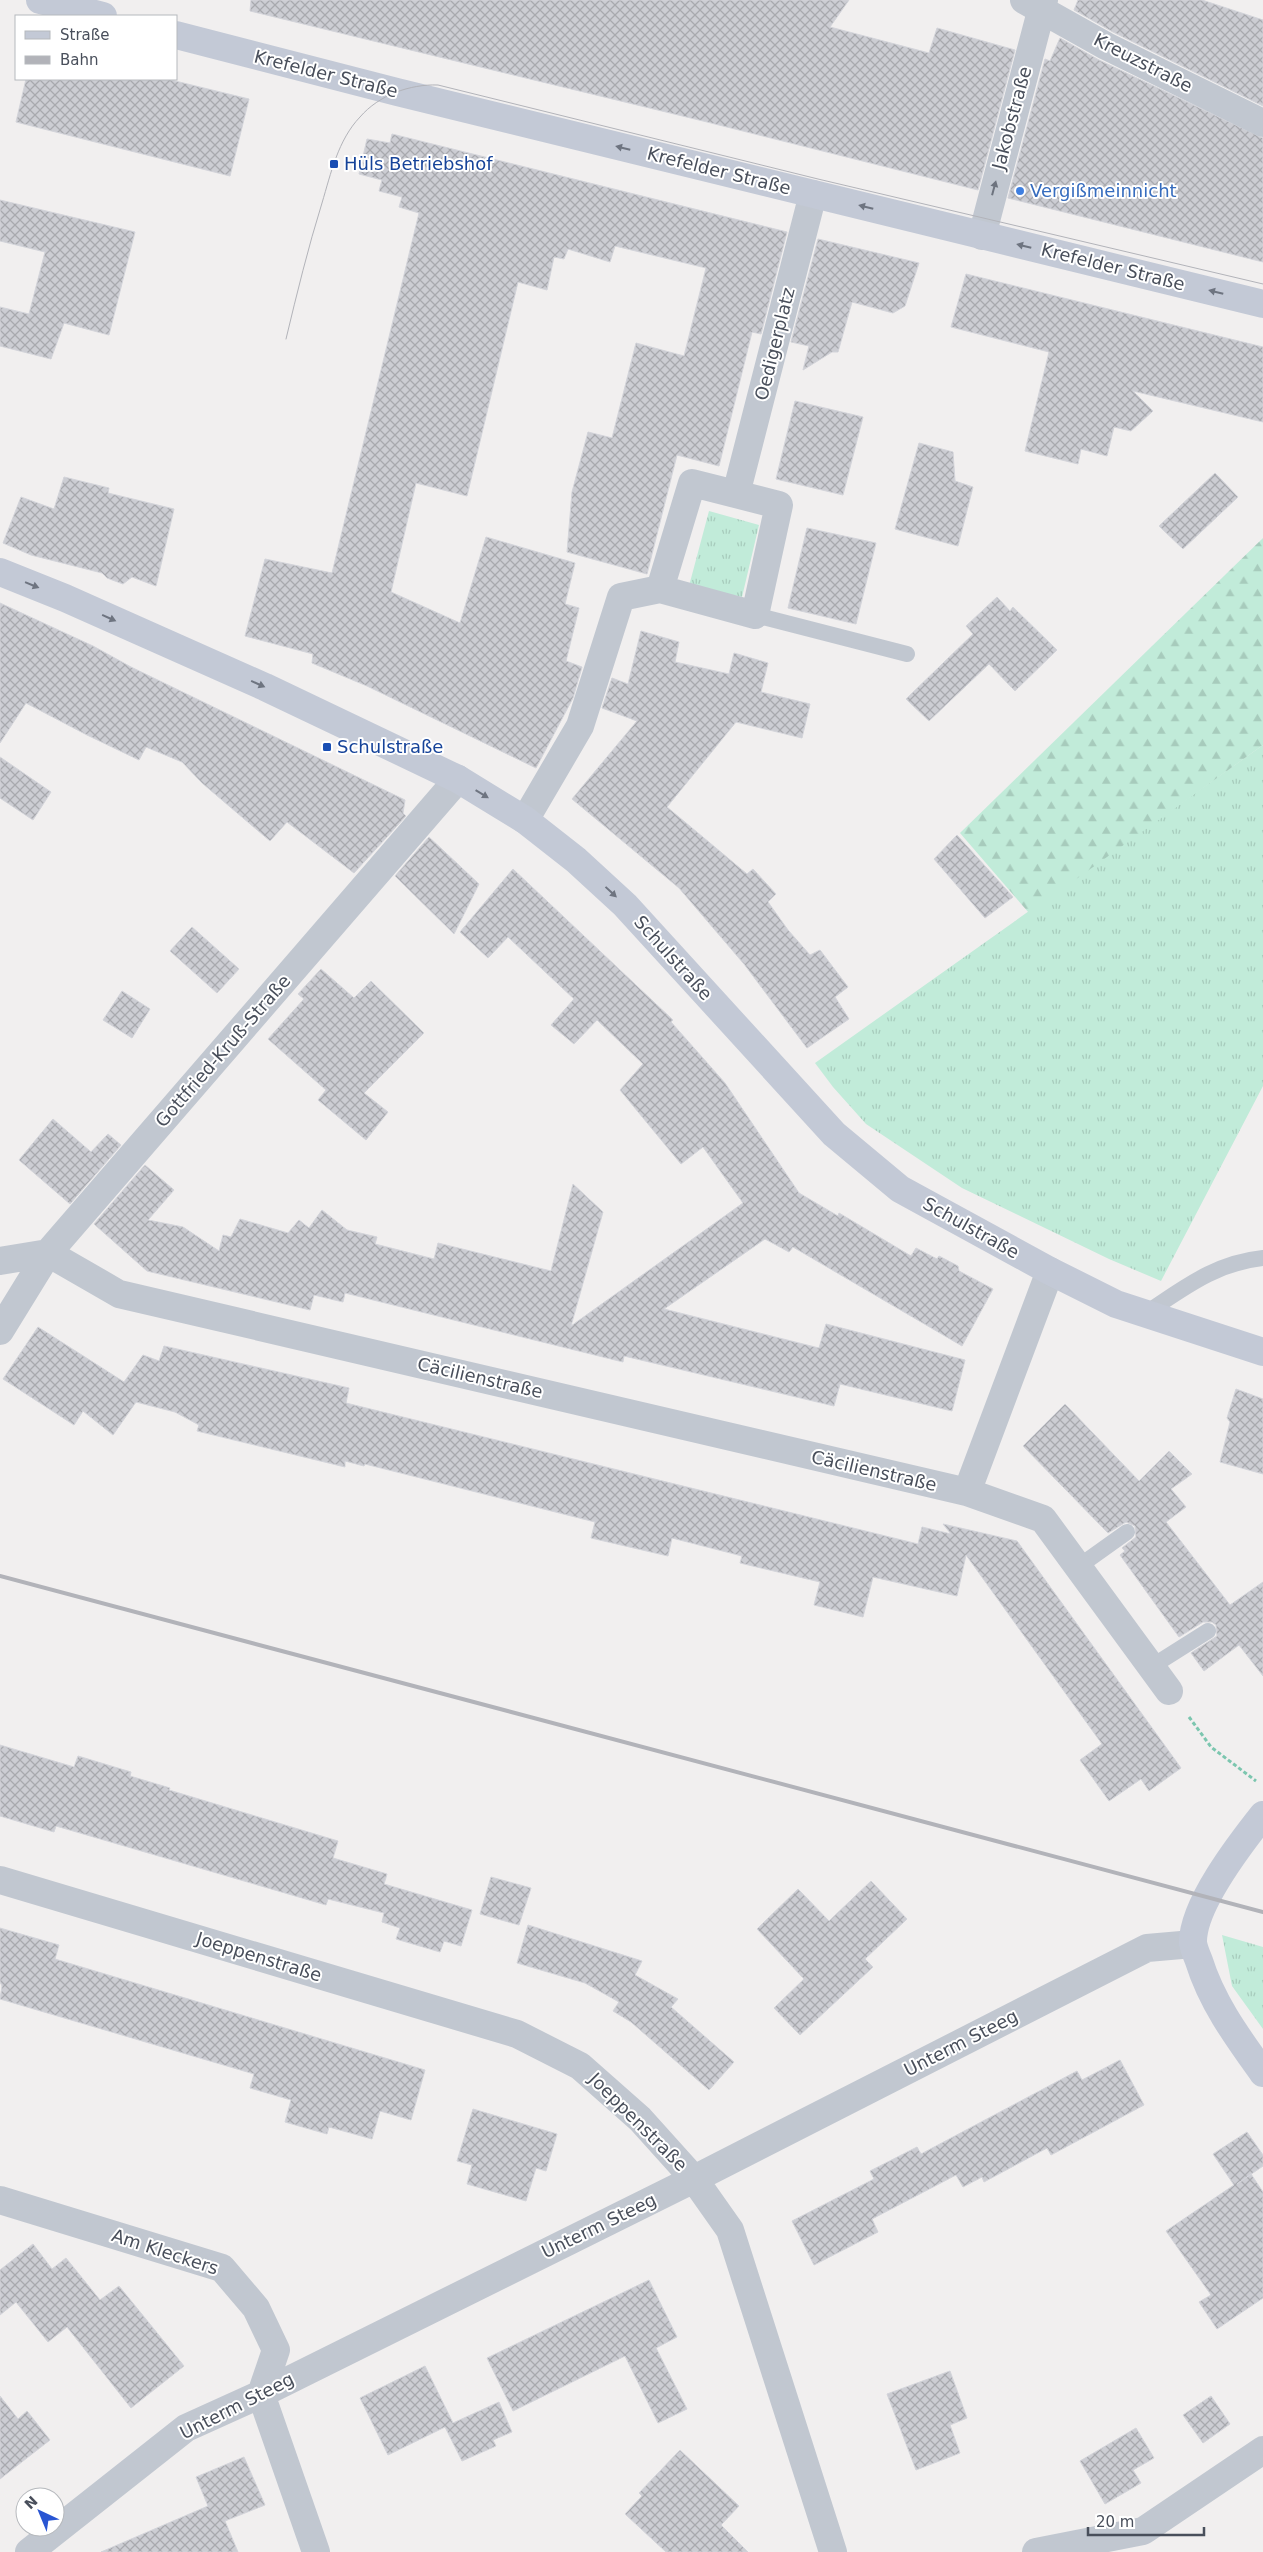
<svg xmlns="http://www.w3.org/2000/svg" width="1263" height="2552" font-family="'DejaVu Sans',sans-serif">
  <style>
    .grass { fill: url(#grass-tufts) }
    .forest { fill: url(#forest-firs) }
    .building { fill: url(#building-cross-hatch); stroke: #d3d4da }
    .lines { fill: none; stroke-linecap: round; stroke-linejoin: round }
    .path { stroke: #7cc6af; stroke-width: 3; stroke-dasharray: 4 2.5; stroke-linecap: butt }
    .lane { stroke: #c1c7d0; stroke-width: 16 }
    .street { stroke: #c1c7d0; stroke-width: 28 }
    .secondary { stroke: #c3c9d6; stroke-width: 28 }
    .tram { stroke: #b2b3b9; stroke-width: 1 }
    .rail { stroke: #b2b3b9; stroke-width: 4 }
    .oneway { fill: #6e7480 }
    .oneway2 { fill: #6d737e }
    .transit-dot { fill: #1a4fb4; stroke: #fff; stroke-width: 2 }
    .shop-dot { fill: #3f7fe0; stroke: #fff; stroke-width: 2 }
    .labels { text-anchor: middle; stroke-width: 4; stroke-linejoin: round; paint-order: stroke }
    .street-label { font-size: 18px; fill: #494f5b; stroke: #fff }
    .transit-label { font-size: 18px; fill: #164399; stroke: #fff; text-anchor: start }
    .shop-label { font-size: 18px; fill: #366cbe; stroke: #fff; text-anchor: start }
  </style>
  <defs>
    <pattern id="grass-tufts" width="24" height="20" patternUnits="userSpaceOnUse" patternTransform="scale(1.25)"><rect width="24" height="20" fill="#c1ebd9"/><path d="M3 7l-1-3M5 7V3M7 7l1-3M15 17l-1-3M17 17v-4M19 17l1-3" fill="none" stroke="#a7cbbc"/></pattern>
    <pattern id="forest-firs" width="22" height="20" patternUnits="userSpaceOnUse" patternTransform="scale(1.25)"><rect width="22" height="20" fill="#c1ebd9"/><path d="M5 1l3.5 6h-7zM16 11l3.5 6h-7z" fill="#a7cbbc"/></pattern>
    <pattern id="building-cross-hatch" width="8" height="8" patternUnits="userSpaceOnUse" patternTransform="scale(1.25)"><rect width="8" height="8" fill="#cccdd3"/><path d="M0 0l8 8M0 8l8-8" fill="none" stroke="#a8a9ae"/></pattern>
  </defs>
  <rect width="100%" height="100%" fill="#f1efef"/>
  <path class="grass" d="M709,511L759,525L742,597L689,586Z
    M1263,745V1086L1161,1281L1109,1259L962,1188L866,1124L833,1087L815,1063Z
    M1222,1935L1263,1947V2029L1232,1986Z"/>
  <path class="forest" d="M1263,538V745L1029,913L960,833Z"/>
  <path class="building" d="M251,0H849L830,27L929,53L937,28L1015,50L978,190L703,121L250,11Z
    M1078,0H1202L1263,20V106L1113,32L1074,10Z
    M1060,38L1099,60L1263,138V262L1008,198L1045,59L1050,61Z
    M26,79H167L249,99L230,176L16,122Z
    M392,134L787,232L761,334L752,332L719,466L677,455L647,574L567,552L572,492L588,432L612,438L636,343L684,356L706,268L615,246L610,262L568,249L564,259L554,257L547,290L518,282L467,496L416,483L391,592L460,623L486,537L575,563L565,604L579,608L566,661L582,667L573,698L536,768L367,686L312,663L313,654L245,636L265,559L332,573L419,213L399,207L402,197L379,191L382,180L359,174L367,139L390,143Z
    M0,200L135,232L109,335L64,323L51,359L0,346V307L29,314L45,252L0,241Z
    M818,239L919,263L905,306L893,313L852,302L838,352H832L803,370L809,346L791,342Z
    M966,274L1263,347V422L1133,391L1153,411L1131,431L1114,427L1107,456L1081,449L1078,464L1025,451L1049,352L951,327Z
    M795,401L863,417L843,495L776,479Z
    M919,443L953,452L955,481L973,487L958,546L895,529Z
    M1215,473L1238,497L1183,549L1159,526Z
    M64,477L109,488L108,493L174,509L156,586L132,577L123,584L107,578L102,573L31,555L3,543L21,497L54,509Z
    M807,528L876,543L856,624L788,608Z
    M997,597L1010,611L1013,607L1057,650L1015,691L989,664L929,721L906,699L973,634L966,626Z
    M0,603L93,646L131,667L405,800L403,813L406,816L354,873L287,822L270,841L202,783L182,762L146,747L139,760L87,735L26,703L0,743Z
    M641,631L679,642L675,662L729,674L734,653L768,663L761,692L810,704L802,738L736,722L667,807L747,874L753,869L776,894L768,902L788,930L810,955L820,950L848,987L835,997L849,1019L807,1048L744,964L679,888L572,799L637,721L602,708L612,678L628,684Z
    M0,757L51,792L33,820L0,798Z
    M957,835L1013,897L985,918L934,859Z
    M429,837L479,884L454,934L395,876Z
    M513,869L673,1020L671,1022L725,1083L799,1193L838,1216L839,1213L911,1256L916,1248L937,1259L939,1256L958,1266L959,1271L993,1289L962,1346L793,1247L789,1252L765,1239L664,1309L819,1348L826,1324L965,1360L952,1411L840,1384L834,1406L624,1356L623,1362L345,1293L343,1302L314,1295L310,1310L147,1271L94,1224L145,1165L174,1190L148,1220L183,1227L219,1251L223,1235L231,1237L240,1219L288,1233L299,1220L309,1228L322,1210L347,1230L377,1237L375,1244L434,1259L438,1243L551,1271L573,1184L603,1212L571,1326L743,1203L703,1147L681,1164L620,1090L643,1064L597,1020L574,1044L551,1025L574,999L508,937L488,958L460,932Z
    M192,927L239,969L217,993L170,951Z
    M321,969L354,998L371,981L424,1033L364,1093L388,1112L366,1140L318,1100L326,1090L268,1039L304,999L298,994Z
    M122,991L150,1009L132,1038L103,1020Z
    M53,1119L91,1152L108,1134L121,1145L70,1204L19,1160Z
    M38,1327L124,1382L143,1355L159,1361L164,1346L349,1388L346,1403L918,1544L922,1527L951,1534L943,1524L1017,1541L1181,1768L1149,1791L1141,1779L1109,1801L1080,1760L1102,1744L966,1555L957,1596L873,1577L863,1617L814,1605L820,1582L740,1563L742,1556L672,1538L668,1556L591,1538L595,1522L365,1464L364,1466L345,1461V1467L197,1431L199,1425L175,1412L136,1402L113,1435L83,1411L74,1425L3,1379Z
    M1236,1389L1263,1399V1474L1220,1462L1230,1422L1227,1418Z
    M1065,1404L1139,1481L1169,1451L1192,1474L1171,1489L1186,1507L1166,1522L1230,1605L1263,1582V1676L1239,1645L1204,1671L1191,1653L1217,1636L1216,1625L1212,1622H1203L1179,1637L1120,1555L1125,1551L1122,1548L1136,1537L1135,1526L1126,1522L1108,1533L1023,1446Z
    M0,1745L74,1767L78,1756L131,1772L130,1776L170,1788L169,1790L338,1841L333,1858L387,1874L384,1884L472,1910L461,1946L444,1941L440,1952L396,1939L400,1928L382,1922L384,1913L328,1899L326,1905L56,1826L54,1832L0,1816Z
    M491,1877L531,1888L519,1925L480,1914Z
    M871,1881L907,1919L865,1959L873,1967L800,2035L774,2008L804,1979L757,1929L798,1889L829,1921Z
    M528,1925L642,1961L635,1975L678,1999L671,2007L734,2062L709,2090L631,2022L613,2011L619,2002L585,1983L517,1963Z
    M0,1928L59,1945L55,1959L425,2070L411,2120L380,2111L372,2139L329,2127L327,2134L285,2122L291,2100L250,2088L254,2074L0,1999L2,1986L0,1982Z
    M1120,2060L1144,2105L1051,2155L1047,2148L984,2182L982,2177L963,2187L956,2175L872,2219L878,2232L814,2265L792,2221L874,2179L870,2171L917,2147L921,2154L1077,2071L1082,2080Z
    M473,2109L557,2134L546,2171L536,2168L526,2201L467,2184L472,2165L457,2161Z
    M1247,2132L1263,2155V2166L1237,2184L1251,2174L1263,2192V2298L1217,2329L1199,2302L1211,2295L1166,2231L1234,2185L1213,2154Z
    M33,2244L52,2269L66,2258L100,2300L119,2286L184,2366L131,2408L67,2327L48,2342L16,2302L0,2315V2270Z
    M649,2280L677,2337L656,2348L687,2409L658,2423L625,2356L513,2411L487,2358Z
    M425,2366L453,2423L499,2402L512,2432L493,2440L496,2446L462,2461L445,2427L388,2455L360,2398Z
    M950,2371L967,2418L950,2425L960,2453L916,2470L887,2394Z
    M0,2396L18,2419L27,2411L50,2440L0,2479Z
    M1211,2396L1230,2424L1203,2443L1183,2415Z
    M1136,2428L1154,2458L1133,2470L1141,2483L1105,2504L1080,2461Z
    M680,2450L739,2506L721,2525L748,2552H666L625,2514L642,2496L639,2493Z
    M244,2457L265,2505L225,2521L238,2552H101L208,2506L196,2477Z"/>
  <g class="lines">
    <path class="path" d="M1189,1717L1211,1747L1256,1781"/>
    <path class="lane" d="M755,615L907,654
      M1146,1313C1184,1288 1215,1263 1263,1258
      M1078,1567L1127,1532
      M1151,1667L1208,1631"/>
    <path class="street" d="M1024,0L1106,46L1263,123
      M982,236L1044,0
      M736,494L813,194
      M525,820L580,726L621,597L660,589L755,615L779,505L692,483L660,589
      M0,1261L48,1253L119,1294L967,1492L1043,1519L1169,1691
      M0,1331L48,1253L458,779
      M967,1492L1050,1271
      M0,1880L517,2034L580,2066L640,2119L694,2179L730,2230L833,2552
      M0,2200L222,2268L256,2308L276,2350L261,2394L316,2552
      M29,2552L186,2428L261,2394L694,2179L1147,1948L1193,1944
      M1036,2552L1143,2531L1263,2450"/>
    <path class="secondary" d="M40,0L103,16
      M176,35L397,92L1263,304
      M0,572L65,598L265,687L458,779L525,820L576,860L625,905L834,1134L900,1189L1050,1271L1116,1304L1263,1352
      M1263,1815C1240,1844 1192,1906 1193,1943C1194,1949 1197,1956 1199,1961C1212,2003 1238,2038 1263,2073"/>
    <path class="tram" d="M286,339C297,293 308,248 322,203C331,173 338,140 360,117C379,95 410,84 438,85L818,179L1263,284"/>
    <path class="rail" d="M0,1576L1263,1912"/>
  </g>
  <defs><path id="oneway-solid" d="M-6-.8H1V-3.2L6.5 0L1 3.2V.8H-6Z" transform="scale(1.25)"/></defs>
  <g class="oneway">
    <use href="#oneway-solid" transform="translate(623 148) rotate(-166)"/>
    <use href="#oneway-solid" transform="translate(866 207) rotate(-166)"/>
    <use href="#oneway-solid" transform="translate(1024 246) rotate(-166)"/>
    <use href="#oneway-solid" transform="translate(1216 292) rotate(-166)"/>
    <use href="#oneway-solid" transform="translate(32 585) rotate(22)"/>
    <use href="#oneway-solid" transform="translate(109 618) rotate(24)"/>
    <use href="#oneway-solid" transform="translate(258 684) rotate(24)"/>
    <use href="#oneway-solid" transform="translate(482 794) rotate(31)"/>
    <use href="#oneway-solid" transform="translate(611 892) rotate(43)"/>
  </g>
  <use class="oneway2" href="#oneway-solid" transform="translate(994 188) rotate(-75)"/>
  <g class="transit-dot">
    <rect x="329" y="159" width="10" height="10" rx="2.5"/>
    <rect x="322" y="742" width="10" height="10" rx="2.5"/>
  </g>
  <circle class="shop-dot" cx="1020" cy="191" r="5"/>
  <g class="labels">
    <g class="street-label">
      <text transform="translate(1143 63) rotate(27)" y="6">Kreuzstraße</text>
      <text transform="translate(326 74) rotate(14)" y="6">Krefelder Straße</text>
      <text transform="translate(1012 118) rotate(-75)" y="6">Jakobstraße</text>
      <text transform="translate(719 171) rotate(14)" y="6">Krefelder Straße</text>
      <text transform="translate(1113 267) rotate(14)" y="6">Krefelder Straße</text>
      <text transform="translate(775 344) rotate(-76)" y="6">Oedigerplatz</text>
      <text transform="translate(673 958) rotate(48)" y="6">Schulstraße</text>
      <text transform="translate(223 1051) rotate(-49)" y="6">Gottfried-Kruß-Straße</text>
      <text transform="translate(971 1228) rotate(29)" y="6">Schulstraße</text>
      <text transform="translate(480 1378) rotate(13)" y="6">Cäcilienstraße</text>
      <text transform="translate(874 1471) rotate(13)" y="6">Cäcilienstraße</text>
      <text transform="translate(259 1957) rotate(17)" y="6">Joeppenstraße</text>
      <text transform="translate(961 2043) rotate(-27)" y="6">Unterm Steeg</text>
      <text transform="translate(638 2122) rotate(45)" y="6">Joeppenstraße</text>
      <text transform="translate(599 2226) rotate(-26)" y="6">Unterm Steeg</text>
      <text transform="translate(165 2252) rotate(18)" y="6">Am Kleckers</text>
      <text transform="translate(237 2406) rotate(-27)" y="6">Unterm Steeg</text>
    </g>
    <g class="transit-label">
      <text x="344" y="170">Hüls Betriebshof</text>
      <text x="337" y="753">Schulstraße</text>
    </g>
    <g class="shop-label">
      <text x="1030" y="197">Vergißmeinnicht</text>
    </g>
  </g>
  <rect x="15" y="15" width="162" height="65" fill="#ffffff" stroke="#b6b9bd"/>
  <rect x="25" y="31" width="25" height="8" fill="#c3c9d6" stroke="#b6b9bd"/>
  <text x="60" y="40" font-size="15" fill="#494f5b">Straße</text>
  <rect x="25" y="56" width="25" height="8" fill="#b2b3b9" stroke="#b6b9bd"/>
  <text x="60" y="65" font-size="15" fill="#494f5b">Bahn</text>
  <g transform="translate(40 2512) rotate(316)"><circle r="24" fill="#ffffff" stroke="#b6b9bd"/>
  <path d="M0-4L9 19L0 12L-9 19Z" fill="#2955d2"/>
  <text y="-8" font-size="14" font-weight="bold" text-anchor="middle" fill="#494f5b">N</text>
  </g>
  <path d="M1088 2527v8h116v-8" fill="none" stroke="#494f5b" stroke-width="2.5"/>
  <text x="1096" y="2527" font-size="15" fill="#494f5b" stroke="#ffffff" stroke-width="4" paint-order="stroke">20 m</text>
</svg>
